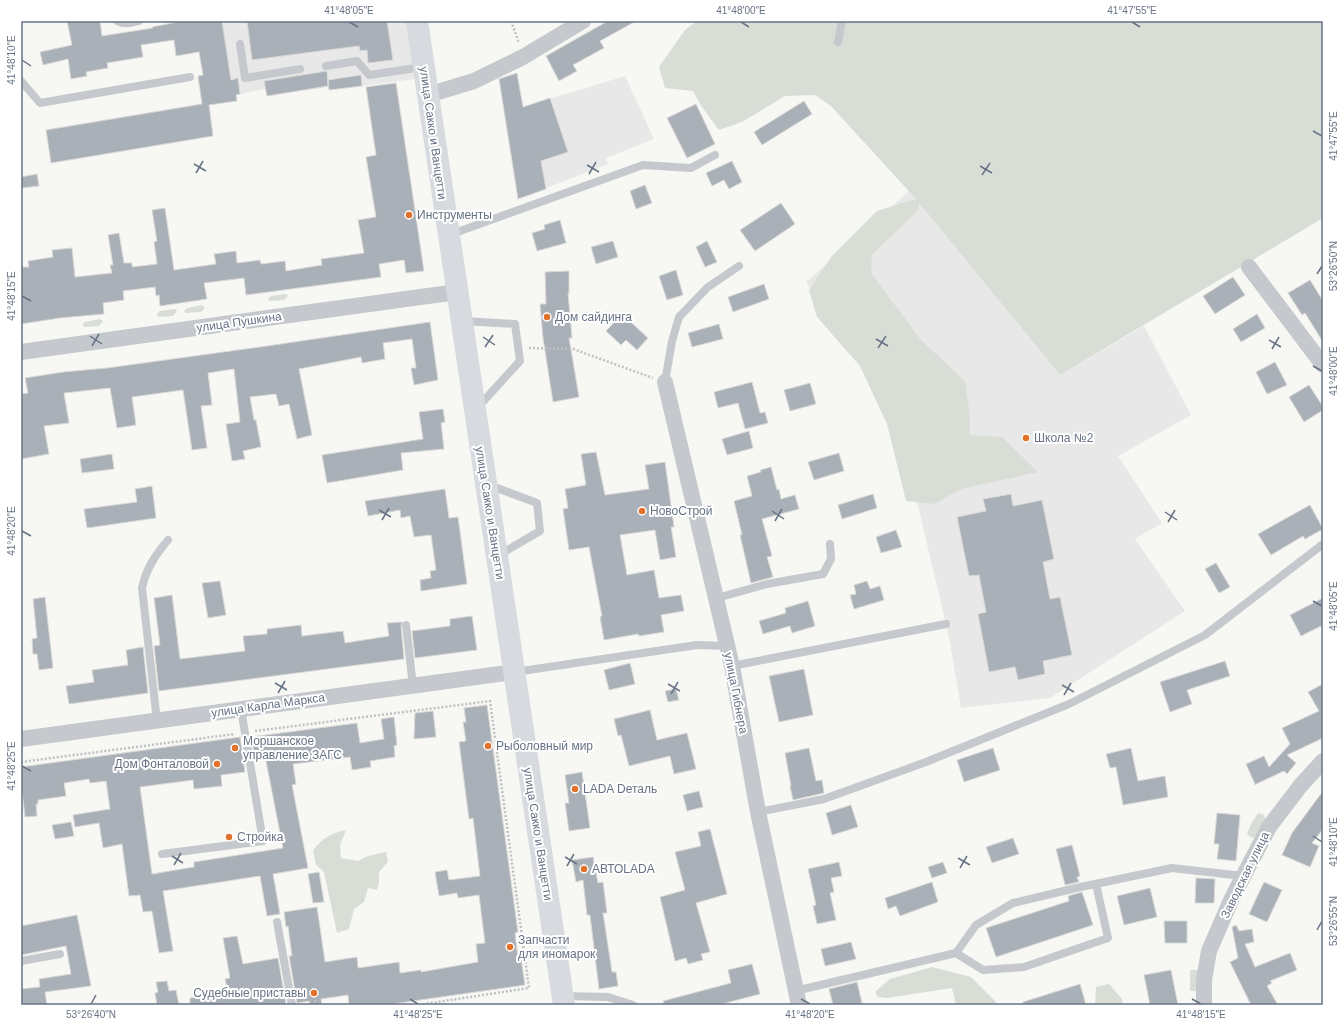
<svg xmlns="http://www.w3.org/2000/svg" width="1344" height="1026" font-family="Arial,sans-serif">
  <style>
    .built { fill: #e8e8e8 }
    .green { fill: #d8ded5 }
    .building { fill: #aab0b7; stroke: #d9d9d7 }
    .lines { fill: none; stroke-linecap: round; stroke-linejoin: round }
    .path { stroke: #bfc0c3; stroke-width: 2.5; stroke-dasharray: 2 2; stroke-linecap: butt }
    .service { stroke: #c5c8cc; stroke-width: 8 }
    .minor { stroke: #c5c8cc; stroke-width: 16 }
    .primary { stroke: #d7dadf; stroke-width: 22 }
    .ticks { fill: none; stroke: #677385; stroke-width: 1.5 }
    .poi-dot { fill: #e1712b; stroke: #fff; stroke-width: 1.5 }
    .labels { text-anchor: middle; stroke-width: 4; stroke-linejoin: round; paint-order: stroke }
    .street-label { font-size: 12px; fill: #677385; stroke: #fff }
    .poi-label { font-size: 12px; fill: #677385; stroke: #fff; text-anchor: start }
    .neatline { fill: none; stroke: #677385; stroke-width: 1.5 }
    .ticks-label { font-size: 10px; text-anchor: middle; fill: #677385 }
  </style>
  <rect width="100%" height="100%" fill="#f7f7f4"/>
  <path class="built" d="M205,21H407L416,79L329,90L328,87L267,96L265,89L236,95L237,101L225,103L219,60Z
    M517,73L523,107L625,76L654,139L606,158L608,164L518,199L499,79Z
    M909,191L1060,375L1144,326L1191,415L1118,456L1162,523L1135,539L1185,611L1050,698L961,708L949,637L898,421L806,282Z"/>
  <path class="green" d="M697,21H1323V218L1060,375L919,203L918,210L872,255L871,273L921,340L965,381L970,416V435L1002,437L1038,472L961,489L934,504L906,501L887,424L860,366L817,317L809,290L832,256L877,211L916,199L831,106L815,95L785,96L742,122L719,130L702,107L693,91L665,88L659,67L685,30Z
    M286,294L288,296L284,300L269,301L268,299L271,296Z
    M202,305L205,308L201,312L186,313L184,311L187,308Z
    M175,309L177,311L173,316L158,317L157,314L160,311Z
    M100,319L103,321L99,326L84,327L83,324L85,322Z
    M1258,813L1264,815L1266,821L1259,835L1252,838L1247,834L1252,822Z
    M346,830L340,845L341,858L358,861L368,856L386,852L388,862L379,872V882L377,890L368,888L364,902L354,909L349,929L337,933L324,872L316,865L313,850C323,838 331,833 346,830Z
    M932,967L971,977L995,1001L997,1005H956L952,988L887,998L878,997L875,992L890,979Z
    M1190,970H1198V991H1190Z
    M1109,984L1122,999L1123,1005H1095L1096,987Z"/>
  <path class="building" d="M67,21H100L102,36L153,28L152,27L182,21H222L231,80L238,78L240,94L236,95L237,101L209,105L213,136L51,163L46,130L202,104L198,76L203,75L199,52L176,56L174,40L141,45L143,57L107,63L108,68L86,72L87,76L71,79L68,59L43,65L40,52L72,45Z
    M247,21H387L393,60L368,63L367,50L360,51L359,46L252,60Z
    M608,21H636L600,41L604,48L573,65L577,71L559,81L546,56Z
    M327,71L328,86L267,96L264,81Z
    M517,73L523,107L550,98L568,152L541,161L546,189L518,199L499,79Z
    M361,75L362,86L329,90L328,80Z
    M396,83L424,271L406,273L404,260L379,264L381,277L246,295L244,278L204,283L207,299L160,306L159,295L156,296L155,287L123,291L124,300L103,303L104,314L60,318L21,324V267H29L28,261L53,257L52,250L72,248L75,277L112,273L110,265H113L108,235L119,233L124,263H132V267L157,264L154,242L157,241L152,210L165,208L174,270L216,264L214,254L236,251L237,263L260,260L261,264L285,261L286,271L322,265L321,259L364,253L358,220L376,217L366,157L376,155L366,87Z
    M804,101L812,114L762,145L754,132Z
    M696,104L715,144L687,158L667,118Z
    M732,161L742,182L729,189L724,180L712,186L706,173Z
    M37,174L39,186L21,188V177Z
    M645,185L652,203L636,209L630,191Z
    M781,203L795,224L755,251L740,230Z
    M560,220L566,243L537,251L532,233L545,229L544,225Z
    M613,241L618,257L596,264L591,247Z
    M707,241L717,262L705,267L696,247Z
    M676,270L683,295L667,300L659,276Z
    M569,271V293H568L572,338H569L579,397L553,402L543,338L540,304H546L545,272Z
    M1233,277L1245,295L1215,314L1203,296Z
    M1310,280L1323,301V342L1305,313L1302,315L1288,293Z
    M764,284L769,299L733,312L728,297Z
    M622,314L648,338L637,350L626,340L621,345L606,331Z
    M1257,314L1265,328L1241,342L1233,329Z
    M430,322L438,380L414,385L411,368H416L412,339L383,343L385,359L362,363L361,357L299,369L312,435L297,439L289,404L279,406L276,394L250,397L254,420H256L261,447L243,451L245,459L232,461L226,424L240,422L234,369L208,373L212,405L201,406L207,448L192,450L183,390L132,397L136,425L117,428L110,388L64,393L69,423L44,426L49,454L21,459V394L28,393L25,378L63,372L107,368L267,346Z
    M719,324L723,339L692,347L688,333Z
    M1275,362L1287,385L1267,394L1256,372Z
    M752,382L760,413L765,412L768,423L745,429L738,403L718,408L714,392Z
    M810,383L816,404L790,411L784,390Z
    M1309,385L1323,407V410L1304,422L1289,397Z
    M443,409L445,422L441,423L444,449L401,453L403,470L327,483L322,455L423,439L419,412Z
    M749,431L753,448L727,455L722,439Z
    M596,452L605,495L649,489L645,465L665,462L674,527H671L676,557L660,560L655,530L620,535L627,575L654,570L659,598L681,595L684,611L661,615L664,632L639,636L638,634L604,640L600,617L602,616L589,547L569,550L563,509L568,508L565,489L586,485L581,454Z
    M839,453L844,471L814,480L808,462Z
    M112,454L114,469L82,473L80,459Z
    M771,467L777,490L779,489L781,499L795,495L799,509L762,519L772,556L767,557L773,577L751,583L740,535H742L734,501L752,496L747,476L761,472L760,470Z
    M152,486L156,518L87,528L84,509L137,502L135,489Z
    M445,489L449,518L458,517L467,584L421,591L420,580L431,578L430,571L436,570L431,535L414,537L410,516L401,518L400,510L368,516L365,501Z
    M873,494L877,508L842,519L838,505Z
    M1011,494L1013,506L1042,500L1054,559L1043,562L1050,599L1060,597L1072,655L1043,661L1045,674L1018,680L1015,667L989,672L978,614L986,612L979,575L969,576L957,517L986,511L983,499Z
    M1310,505L1323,529L1305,539L1303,536L1271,555L1258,534Z
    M896,530L902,547L881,553L876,537Z
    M1216,563L1230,587L1219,593L1205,569Z
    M220,581L226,615L208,618L202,583Z
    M867,581L870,589L880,586L884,600L854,609L850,595L856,594L854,585Z
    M172,595L180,659L245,651L243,636L267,634V629L301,625L302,636L343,631L345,643L389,636L387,623L402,622L401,626L404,659L159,691L154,646L160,645L154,598Z
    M45,597L53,668L39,670L37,654H33L32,639L37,638L33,599Z
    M1323,598V625L1301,636L1290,615Z
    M808,601L815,626L792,633L790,626L763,634L759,621L786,613L785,608Z
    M472,616L477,650L415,658L412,631L450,626V619Z
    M143,647L148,693L69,704L66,686L94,682L92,670L128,665L126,650Z
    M1225,661L1230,676L1187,690L1192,704L1170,712L1160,682Z
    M630,663L635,684L609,690L604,670Z
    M804,669L813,715L779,722L769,676Z
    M1323,684V738L1287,755L1296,763L1287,774L1284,771L1254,785L1255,784L1246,764L1264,756L1269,767L1290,744L1282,728L1319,711L1308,692Z
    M676,689L679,700L668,702L665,691Z
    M487,705L518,932L515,933L518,958H521L525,985L385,1005H349L348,995L321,999L322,1005H310L309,1001L297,1003L289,956H292L288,926L286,927L284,912L317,907L325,962L357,957L358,968L399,962L400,973L421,970V972L478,962L476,944L485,943L479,895L458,898L457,893L439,896L435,872L447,870L449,880L480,876L473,818L469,819L459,742L466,741L463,722H466L464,708Z
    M650,710L657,740L687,733L696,769L674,774L670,756L629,766L621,735L618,736L614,719Z
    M433,711L436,737L414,739L415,713Z
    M394,717L397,745L394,746L395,757L370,761L371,767L352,770L350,757L293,764L296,784L292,785L308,868L273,874L280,914L267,916L260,876L163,891L173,951L159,953L152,911L143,912L140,895L129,896L122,844L103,848L99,823L75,827L73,815L110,809L106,781L90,783L89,779L64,783L66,796L38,800V804H36L37,816L25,817L21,782V767L240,737L245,772L221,775L222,786L194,789L193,780L140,787L152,874L194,867V862L283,848L265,756L255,758L251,737L357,723L360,743L384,739L381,719Z
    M809,748L816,781L822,780L824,793L793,800L790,786H791L785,753Z
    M993,748L1000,770L964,782L957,760Z
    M1131,748L1138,781L1165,776L1168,797L1123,805L1116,767L1110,768L1106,754Z
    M582,772L590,828L569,831L565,803H569L565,775Z
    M699,791L703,807L687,811L683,795Z
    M1323,791V829L1312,843L1319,846L1310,867L1282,855L1292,833Z
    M851,805L858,827L832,835L826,813Z
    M1217,813L1240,815L1236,861L1217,859L1219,844H1214Z
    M71,822L74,836L55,839L52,825Z
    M710,829L727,894L696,903L710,952L701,954L703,960L688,964L686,958L675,961L660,897L685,890L675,852L701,846L698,832Z
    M1013,838L1019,854L992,863L986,847Z
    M1072,845L1080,876L1077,877L1079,882L1065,885L1056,849Z
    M593,857L598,883L603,882L607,913H603L612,972H616L618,986L599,989L590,915H587L583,880L576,882L572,860Z
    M839,862L842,876L831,878L834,892L830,893L836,920L817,924L813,906L816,905L808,869Z
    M943,862L947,873L932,878L928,867Z
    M319,872L324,902L313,903L308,874Z
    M1196,878L1215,879L1214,903H1195Z
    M932,882L938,902L900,916L896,906L888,909L885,898Z
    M1264,882L1282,890L1267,922L1249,914Z
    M1150,888L1157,917L1124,925L1117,896Z
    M1082,892L1093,925L996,957L986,928L1069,901L1068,896Z
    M77,915L91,986L45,992L47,1005H21V989L40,987L39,979L71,974L66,946L21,955V926Z
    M1164,921H1187V943H1165Z
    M1236,925L1239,931L1252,929L1254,942L1245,944L1255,967L1290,953L1297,970L1270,981L1272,983L1267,986L1278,1005H1251L1230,962L1238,958L1232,927Z
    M237,936L243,964L278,958L286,1004L190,1005V998L228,992L225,979L230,978L223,938Z
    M851,942L856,959L825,966L821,949Z
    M752,964L760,994L718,1005H664L663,1001L731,983L728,970Z
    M1171,970L1178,1005H1150L1144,975Z
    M167,981L169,991L176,990L179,1005H157L155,993L158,992L156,982Z
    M857,982L862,1003L852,1005H833L829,989Z
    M1080,984L1086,1005H1023V1002Z"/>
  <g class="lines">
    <path class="path" d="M511,21L519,43
      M529,348L573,349L653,378
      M255,731L490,701L529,988L418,1005
      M21,762L235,734
      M315,1000L316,1005"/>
    <path class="service" d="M117,21C124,25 132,23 139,21
      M838,42L842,21
      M240,44L245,78L300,69
      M326,66L357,61L369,75L423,67
      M21,81L40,103L190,77
      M449,235L643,165L691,168L715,155
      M463,321L515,324L520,361L478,407
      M665,382L672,341L679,317L708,287L739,266
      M489,485L537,503L540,531L499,555
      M717,598L767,584L823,574L831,559L830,544
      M406,625L413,686
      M732,666L946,624
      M515,672L697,645L727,646
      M157,721L142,588C146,569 155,555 168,540
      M758,812L824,799L926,762L1069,704L1205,635L1323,544
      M162,854L263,841L241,709
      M277,922L292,1005
      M956,953L976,925L1013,903L1076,888L1172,868L1243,876
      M21,961L60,954
      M795,991L956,953L983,970L1024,967L1108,938L1096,884
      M563,996L608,997L633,1005"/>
    <path class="minor" d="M428,95L474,81L523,57L583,21
      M1249,267L1323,365
      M21,352L457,292
      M665,382L732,666L758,812L799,1005
      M21,739L514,672
      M1204,1005V980L1209,951L1232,898L1269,827L1301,785L1323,761"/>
    <path class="primary" d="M417,21L564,1005"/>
  </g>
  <path class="ticks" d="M349,22L358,27M741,22L749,27M1132,22L1140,27M22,60L31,66M1313,131L1322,136M194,164L206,171M587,165L599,172M980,166L992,173M196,173L203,161M589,174L596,162M982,175L990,163M1317,274L1322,266M22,296L31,301M90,336L102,344M483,337L495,345M876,339L888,346M1269,340L1281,347M92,346L99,334M485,347L493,335M878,348L886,336M1272,349L1279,337M1313,366L1322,371M379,510L391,517M772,511L784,519M1165,512L1177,520M382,520L389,508M775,521L782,509M1168,522L1175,510M22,531L31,536M1313,601L1322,606M275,683L287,690M668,684L680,691M1062,685L1074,692M278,693L285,681M671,694L678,682M1064,695L1071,683M22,766L31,771M1313,836L1322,842M172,856L183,863M565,857L577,864M958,858L970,865M174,865L181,853M567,866L574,854M960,868L967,856M1317,930L1322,921M410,999L418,1004M801,999L810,1004M1192,999L1201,1004M91,1004L96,995"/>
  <g class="poi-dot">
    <circle cx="409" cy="215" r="4"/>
    <circle cx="547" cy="317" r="4"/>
    <circle cx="1026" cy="438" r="4"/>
    <circle cx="642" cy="511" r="4"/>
    <circle cx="488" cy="746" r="4"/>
    <circle cx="235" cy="748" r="4"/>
    <circle cx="217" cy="764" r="4"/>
    <circle cx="575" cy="789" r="4"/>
    <circle cx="229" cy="837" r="4"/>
    <circle cx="584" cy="869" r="4"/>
    <circle cx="510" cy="947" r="4"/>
    <circle cx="314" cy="993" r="4"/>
  </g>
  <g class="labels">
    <g class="street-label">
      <text transform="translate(433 133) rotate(82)" y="4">улица Сакко и Ванцетти</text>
      <text transform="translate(239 322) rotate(-8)" y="4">улица Пушкина</text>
      <text transform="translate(490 513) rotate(81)" y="4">улица Сакко и Ванцетти</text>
      <text transform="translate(736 693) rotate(79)" y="4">улица Гибнера</text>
      <text transform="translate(268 705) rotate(-8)" y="4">улица Карла Маркса</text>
      <text transform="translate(538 834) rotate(81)" y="4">улица Сакко и Ванцетти</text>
      <text transform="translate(1245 875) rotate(-64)" y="4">Заводская улица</text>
    </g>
    <g class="poi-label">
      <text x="417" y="219">Инструменты</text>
      <text x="555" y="321">Дом сайдинга</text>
      <text x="1034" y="442">Школа №2</text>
      <text x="650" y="515">НовоСтрой</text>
      <text x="243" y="745">Моршанское<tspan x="243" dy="14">управление ЗАГС</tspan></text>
      <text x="496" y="750">Рыболовный мир</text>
      <text x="209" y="768" text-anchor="end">Дом Фонталовой</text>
      <text x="583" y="793">LADA Dеталь</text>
      <text x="237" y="841">Стройка</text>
      <text x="592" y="873">АВТОLADA</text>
      <text x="518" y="944">Запчасти<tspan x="518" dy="14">для иномарок</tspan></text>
      <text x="306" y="997" text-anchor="end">Судебные приставы</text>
    </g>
  </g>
  <rect width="1344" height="1026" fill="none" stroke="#ffffff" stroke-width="44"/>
  <rect x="22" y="22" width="1300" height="982" class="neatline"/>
  <g class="ticks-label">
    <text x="349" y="14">41°48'05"E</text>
    <text x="741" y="14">41°48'00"E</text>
    <text x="1132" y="14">41°47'55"E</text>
    <text transform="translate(11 60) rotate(-90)" y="4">41°48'10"E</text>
    <text transform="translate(1333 136) rotate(-90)" y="4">41°47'55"E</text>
    <text transform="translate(1333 266) rotate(-90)" y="4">53°26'50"N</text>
    <text transform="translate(11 296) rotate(-90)" y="4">41°48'15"E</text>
    <text transform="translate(1333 371) rotate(-90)" y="4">41°48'00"E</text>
    <text transform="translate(11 531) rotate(-90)" y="4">41°48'20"E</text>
    <text transform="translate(1333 606) rotate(-90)" y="4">41°48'05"E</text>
    <text transform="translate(11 766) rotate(-90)" y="4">41°48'25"E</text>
    <text transform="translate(1333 842) rotate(-90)" y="4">41°48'10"E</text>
    <text transform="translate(1333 921) rotate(-90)" y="4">53°26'55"N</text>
    <text x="91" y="1018">53°26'40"N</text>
    <text x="418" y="1018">41°48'25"E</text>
    <text x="810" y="1018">41°48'20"E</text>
    <text x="1201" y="1018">41°48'15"E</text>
  </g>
</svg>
